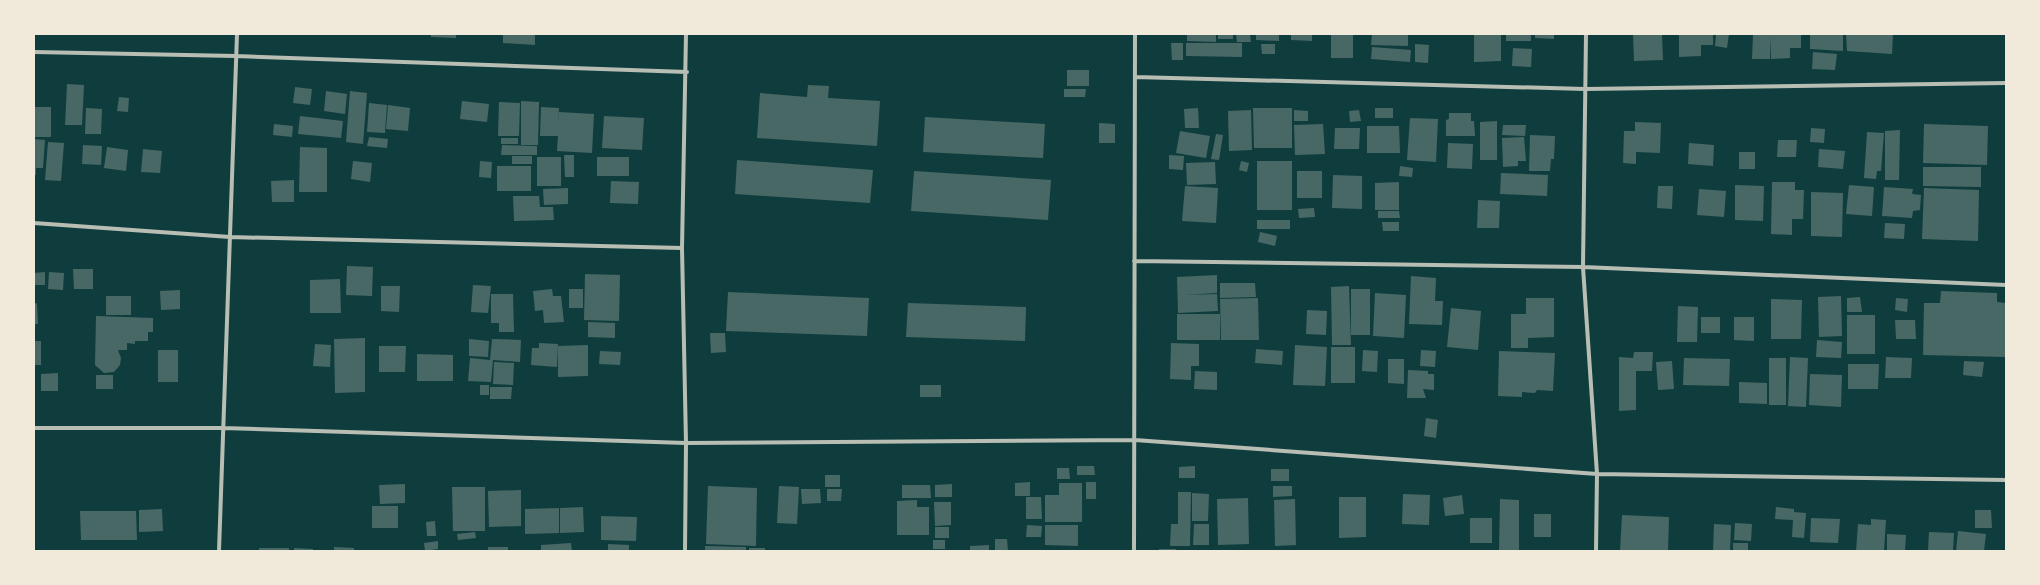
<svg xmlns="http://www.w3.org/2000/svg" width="2040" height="585" font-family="Figtree,sans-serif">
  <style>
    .building { fill: #486865 }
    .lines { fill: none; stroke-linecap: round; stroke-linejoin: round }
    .minor { stroke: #b8beb3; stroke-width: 4 }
  </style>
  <rect width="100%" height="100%" fill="#0f3d3e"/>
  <path class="building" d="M431,34H456V38L431,37Z
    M503,34H535V45L503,43Z
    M1187,34H1216V42L1187,41Z
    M1218,34H1233V39H1218Z
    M1236,34H1250L1251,42H1237Z
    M1256,34H1279V41L1256,40Z
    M1291,34H1312V41L1291,40Z
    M1331,34H1353V58H1331Z
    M1372,34H1408V46L1371,45Z
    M1474,34H1501V61L1474,62Z
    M1506,34H1531V41H1506Z
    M1535,34H1554V39L1535,38Z
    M1633,34H1662L1663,60L1634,61Z
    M1679,34H1713V45H1701V56L1679,57Z
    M1716,34H1729L1727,48L1715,46Z
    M1753,34H1801V48H1790V58L1771,59V36L1770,59H1752Z
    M1810,34H1843V51L1810,49Z
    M1846,34H1893L1892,54L1847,51Z
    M1171,43H1183V60H1172Z
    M1186,43H1242V57L1186,56Z
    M1261,44H1275V54H1262Z
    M1415,44L1429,45L1428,63L1415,62Z
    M1372,47L1411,50L1410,62L1371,59Z
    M1513,48L1532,49L1531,67L1512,66Z
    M1813,52L1837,54L1835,70L1812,69Z
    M1067,70H1089V86H1067Z
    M67,84L84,85L82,125H65Z
    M808,85L829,86L828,98L880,101L877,146L757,138L760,93L807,97Z
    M295,87L312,89L310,105L293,103Z
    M1064,89H1086L1085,97H1064Z
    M326,91L347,94L345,114L324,111Z
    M350,91L367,93L363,144L346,142Z
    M119,97L129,98L128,112L117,111Z
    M462,101L489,104L487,122L460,119Z
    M521,101L539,102L538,145H521Z
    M499,102L520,103L519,136H498Z
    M369,103L387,105L385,133L367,132Z
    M388,105L410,108L408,131L386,129Z
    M34,107H51V137H34Z
    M541,107L559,108L558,125L559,112L594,114L592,153L557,151L558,136H540Z
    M86,108L102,109L101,134H85Z
    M1198,108L1199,128H1185L1184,109Z
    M1253,108H1292V148H1254Z
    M1375,108H1393V118H1375Z
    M1251,110L1252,150L1229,151L1228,111Z
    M1294,110L1308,111V121H1294Z
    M1359,110L1361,121L1350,122L1349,111Z
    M1449,113H1471V121H1474L1475,136H1446V120L1449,119Z
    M300,116L343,121L341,138L298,134Z
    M604,116L644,118L642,150L602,148Z
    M925,117L1045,124L1043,158L923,152Z
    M1410,118L1438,119L1436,162L1407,160Z
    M1497,121V160H1480V122Z
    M1635,122L1661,123L1660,153L1636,152V164L1623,163L1624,131H1635Z
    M1099,123L1115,124V143H1099Z
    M274,124L293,126L292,137L273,135Z
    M1323,124L1325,154L1295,155L1294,125Z
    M1924,124L1988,126L1987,165L1923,163Z
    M1503,125H1526L1525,136L1502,135Z
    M1367,126H1399L1400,153H1367Z
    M1335,128H1360L1359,149H1334Z
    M1811,128L1825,129L1824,143L1810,142Z
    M1900,130L1899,180H1885V131Z
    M1180,131L1210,136L1206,158L1176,153Z
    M1867,132L1884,133L1881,171H1877L1876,179L1864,178Z
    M1216,134L1223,135L1219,160L1211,159Z
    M1530,135L1555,136L1554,159H1551L1550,171H1529Z
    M369,137L388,139L387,148L367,146Z
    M1524,137L1526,161H1518V166L1503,167L1502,138Z
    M501,138H518V144H501Z
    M34,139L45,140L43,168H36V175H34Z
    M1778,140H1797L1796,157H1777Z
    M48,142L64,143L61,181L45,180Z
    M1448,143L1473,144L1472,169L1447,168Z
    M1689,143L1714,145L1713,166L1688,164Z
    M83,145L102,146L101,165L82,164Z
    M502,145L537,146V155H501Z
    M107,147L128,150L126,171L104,168Z
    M300,147L327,148V192H299Z
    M143,149L162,151L160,173L141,172Z
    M1819,149L1845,151L1843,169L1818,167Z
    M1739,152H1755V169H1739Z
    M564,155H574V177H565Z
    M1169,155L1184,156L1183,170L1169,169Z
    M512,156H532V164H512Z
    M537,157H561V186H537Z
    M597,157H629V176H597Z
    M737,160L873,170L870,203L735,194Z
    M353,161L372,163L370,182L351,179Z
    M480,161L492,162L491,178L479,177Z
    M1241,161L1249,163L1247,172L1239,170Z
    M1257,161H1292V210H1257Z
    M1215,162L1216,184L1187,185L1186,163Z
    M497,166H531V191H497Z
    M1400,166L1413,168L1412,177L1399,176Z
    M1923,167H1981V187L1923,186Z
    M914,171L1051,180L1048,220L911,211Z
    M1297,171H1322V198H1297Z
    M1501,173L1548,175L1547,196L1500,194Z
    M1333,175L1362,176V209L1332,208Z
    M294,180V202H272L271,181Z
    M611,181L639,182L638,204L610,203Z
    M1399,182V210H1375V183Z
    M1772,182H1795V190H1804L1803,219H1792V235L1771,234Z
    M1735,185L1764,186L1763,221L1735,220Z
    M1849,185L1874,187L1872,216L1846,214Z
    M1185,186L1218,188L1216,223L1182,221Z
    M1658,186H1673L1672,209L1657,208Z
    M1884,187L1913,189L1912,194L1921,195L1920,210L1913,211L1912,218L1882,216Z
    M568,188V204L544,205L543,189Z
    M1924,188L1979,190L1978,241L1922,239Z
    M1699,189L1726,191L1724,217L1697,215Z
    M1811,192L1843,193L1842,237L1811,236Z
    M513,196H539L540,207H553L554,220L514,221Z
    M1478,200L1500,201L1499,228H1477Z
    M1314,208L1315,217L1299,218L1298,209Z
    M1378,211H1399L1400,218H1378Z
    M1257,220H1290V229H1257Z
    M1382,222H1399V231H1383Z
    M1885,223L1905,224L1904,239L1884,238Z
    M1260,232L1277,236L1275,246L1258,242Z
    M347,266L373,267L372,296L346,295Z
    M73,269H93V289H74Z
    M45,272V285H34V273Z
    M49,272L64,273L63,290L48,289Z
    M585,274L620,275L619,321L584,320Z
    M1217,275V293L1184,295L1217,294L1218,311L1178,313L1177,277Z
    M1411,276L1436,278L1435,301H1443L1442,325L1409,324Z
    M340,279L341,313H310V280Z
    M1220,283H1255L1256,297L1220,298Z
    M473,285L491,286L488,313L471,312Z
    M381,286H400L399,312L381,311Z
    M1349,286L1351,345H1332L1331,287Z
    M552,289L553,296H561L564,322L544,323L543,310L535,311L533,291Z
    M569,289H583V308H569Z
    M1351,289H1370V335H1351Z
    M180,290V309L161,310L160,291Z
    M1941,291L1997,293V302L2006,303V357L1923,355L1924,303H1940Z
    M728,292L869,298L867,336L726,331Z
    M1375,293L1406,295L1404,338L1373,336Z
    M491,294H513L514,332H499V323H491Z
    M106,296H131V315H106Z
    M1841,296L1842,336L1819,337L1818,297Z
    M1860,297L1862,312H1847V298Z
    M1258,298L1259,340H1221L1220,299Z
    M1526,298H1554V337L1528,338V348H1511V314H1526Z
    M1896,298L1908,299L1907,312L1895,310Z
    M1771,299L1802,300L1801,339H1771Z
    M37,303L38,324H34V304Z
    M908,303L1026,307L1025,341L906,337Z
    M1678,306L1698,307L1697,342H1677Z
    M1451,308L1481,311L1478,350L1447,347Z
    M1307,310L1327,311L1326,335L1306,334Z
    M1177,314H1220V340H1177Z
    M1847,315H1875V354H1847Z
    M96,316L153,318V332H148V341H135V344L127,343V350H118L121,358L120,365L114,372L104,373L95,365Z
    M1701,317H1720V333H1701Z
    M1734,317H1754V341L1734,340Z
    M1895,320H1915L1916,339H1896Z
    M588,322L615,323V338L588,337Z
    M710,333H725L726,352L711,353Z
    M365,338V392L335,393L334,339Z
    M469,339L489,341L488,357L469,356Z
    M492,339L521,340L520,362L493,360L491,382L468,381L470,358L490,360Z
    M1817,340L1842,342L1841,358L1816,357Z
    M34,341H41V365H34Z
    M539,343L558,344L557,367L531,365L532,348H539Z
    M1171,343L1199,344V366H1191V380L1170,379Z
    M315,344L331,345L330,367L313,366Z
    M588,345V376L558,377V346Z
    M1295,345L1327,347L1325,386L1293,385Z
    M379,346H406L405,372H379Z
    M1331,347H1355V383H1331Z
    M1256,349L1283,351L1282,365L1255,363Z
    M158,350H178V382H158Z
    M1363,350L1378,351L1377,372L1362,371Z
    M1421,350L1436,351L1435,367L1420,366Z
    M600,351L621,352L620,365L599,364Z
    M1499,351L1555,353L1553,391L1537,390L1535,393L1522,392V397L1498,396Z
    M1634,352H1653L1652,371H1636V410L1619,411V357L1633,358Z
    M417,354L453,355V381H417Z
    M1790,357L1808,358L1806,407L1788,406Z
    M1886,357L1912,358L1911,378H1885Z
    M1684,358L1730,359L1729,386L1683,385Z
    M1769,358H1786V405H1769Z
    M1388,359H1404V384L1388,383Z
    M1672,361L1674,389L1658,390L1656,362Z
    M1964,361L1984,362L1982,377L1963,375Z
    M494,362L514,363L513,385L493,384Z
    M1848,364H1879L1878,389H1848Z
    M1408,370L1428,371V374H1434V390L1423,389L1426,398H1407Z
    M1195,371L1217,372V390L1194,389Z
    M58,373V391H41V374Z
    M1810,374L1842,375L1841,407L1809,405Z
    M96,375H113V389H96Z
    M1739,382L1767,383V404L1739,403Z
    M480,385H489V395H480Z
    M920,385H941V397H920Z
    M490,387H512L511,399H490Z
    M1426,418L1438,420L1436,438L1424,436Z
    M1077,466H1094L1095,475H1077Z
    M1195,466V478H1179V467Z
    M1057,468H1069L1070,479H1057Z
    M1271,469H1289V481H1271Z
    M825,475H840V487H825Z
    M1030,482V496H1015V483Z
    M1086,482H1096V499H1086Z
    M1059,483H1082V522H1045V495H1059Z
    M405,484V503L380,504L379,485Z
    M952,484V497H935V485Z
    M902,485H930L931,498H902Z
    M708,486L757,488L756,546L706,544Z
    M779,486L799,487L797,524L777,523Z
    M1273,486H1292V496L1273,497Z
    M452,487H485V531H453Z
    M801,489H820L821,503L802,504Z
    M827,489H842L841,501H827Z
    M521,490V526L489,527L488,491Z
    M1178,492H1191L1190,546H1170L1171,524H1178Z
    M1192,493L1209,494L1208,521H1192Z
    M1403,494L1430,495L1429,525L1402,524Z
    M1462,495L1464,514L1445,516L1443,498Z
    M1026,497H1041L1042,519H1026Z
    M1339,497H1366V537L1339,538Z
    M1248,498L1249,544L1218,545L1217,499Z
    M1295,499L1296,545L1275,546L1274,500Z
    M1500,499L1519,500V551H1499Z
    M917,500V507H929V535H897V501Z
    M934,502H951V525L935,526Z
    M372,506H398V528H372Z
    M583,507L584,532L560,533V508Z
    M1776,507L1794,509V512L1806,513L1804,538L1792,537L1793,520L1775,519Z
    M559,508V533L525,534V509Z
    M162,509L163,531L139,532V510Z
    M1975,510H1991L1992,528H1975Z
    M80,511H136L137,540H81Z
    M1534,514H1551V537H1534Z
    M1622,515L1669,517L1668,551H1620Z
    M601,516L637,517L636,541L601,540Z
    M1470,518H1492V543H1470Z
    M1811,518L1840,519L1838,543L1810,542Z
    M1871,519L1886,520L1884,551H1856L1858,524L1871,525Z
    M435,521L436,536H427L426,522Z
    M1735,523L1752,524L1751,541L1734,540Z
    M1194,524H1209V545H1193Z
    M1714,524L1731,525L1730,551H1713Z
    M1027,525L1042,526L1041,537H1026Z
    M1045,525H1078V546L1045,545Z
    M935,527H949V538H935Z
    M1958,531L1986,534L1984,551H1956Z
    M475,532L476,538L458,540L457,534Z
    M1929,532L1954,533L1953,551H1928Z
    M1887,534L1906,535L1905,551H1887Z
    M995,539H1007L1008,551H995Z
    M933,540H945V549H933Z
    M438,541V549L425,551L424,543Z
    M571,543L572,551H541V545Z
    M1733,543H1748V551H1733Z
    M608,544L629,545V551H608Z
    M989,545V551H970V546Z
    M705,546L746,547V551H705Z
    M334,547L354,548V551H334Z
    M488,547H508V551H488Z
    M259,548H289V551H259Z
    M294,548L313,549V551H294Z
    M749,548H765V551H749Z
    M1159,549H1176V551H1159Z"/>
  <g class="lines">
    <path class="minor" d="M1586,34L1583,267L1597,474L1596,551
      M34,52L236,56L687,72
      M1135,77L1585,89L2006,83
      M34,223L230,237L682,248
      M1134,261L1583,267L2006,285
      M34,428H223L686,443L1135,440L1597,474L2006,480
      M219,551L237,34
      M685,551L686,443L682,248L686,34
      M1134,551L1135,34"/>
  </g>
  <rect width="2040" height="585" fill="none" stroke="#f1e9da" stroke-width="70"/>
</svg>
